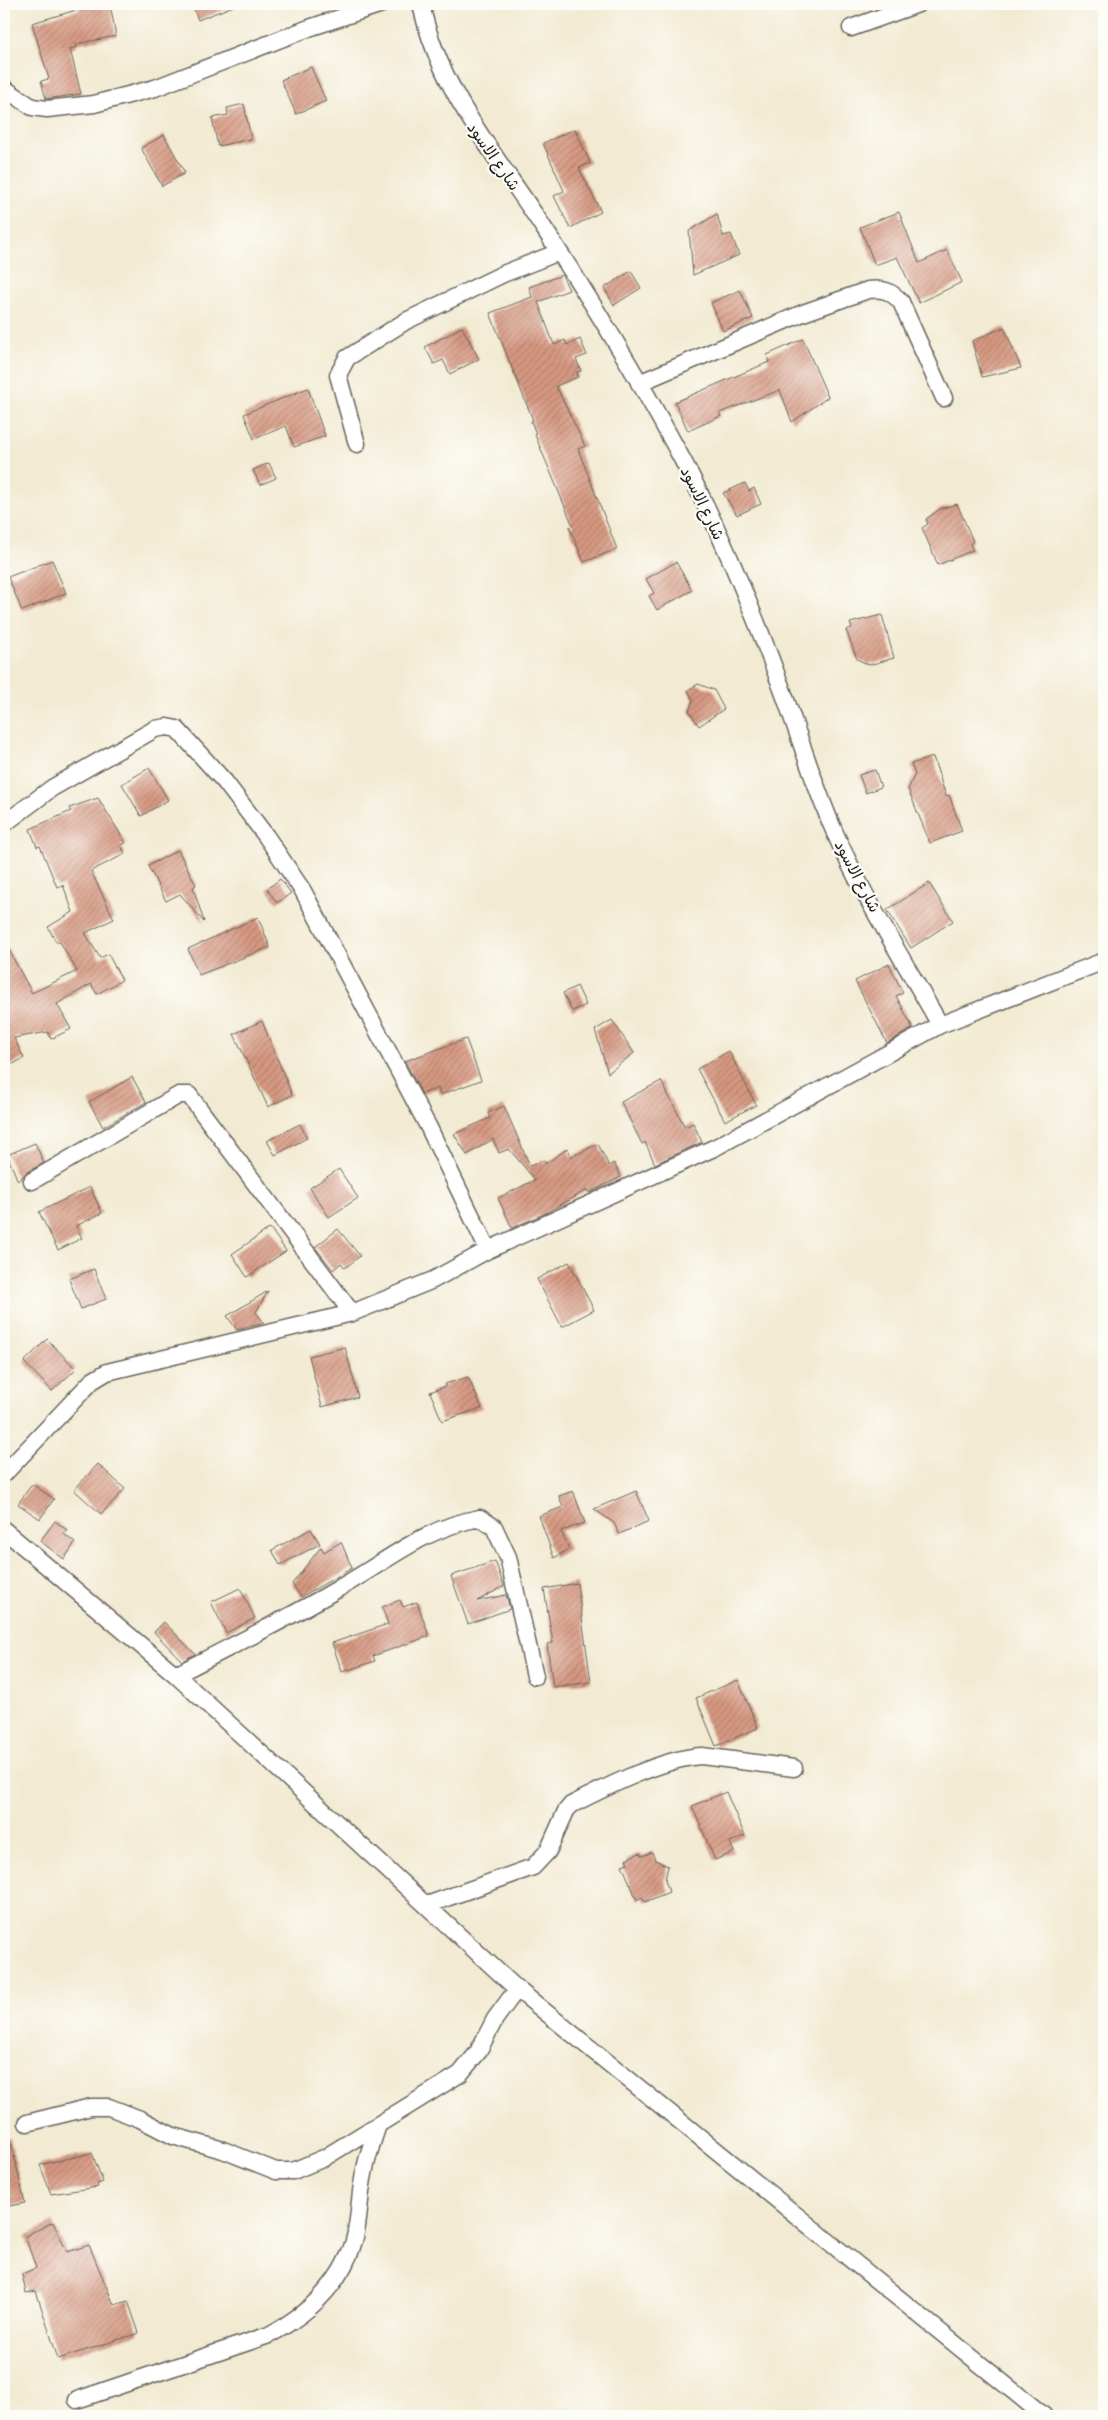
<svg xmlns="http://www.w3.org/2000/svg" width="1108" height="2420" font-family="Pangolin,'Playpen Sans Arabic',sans-serif">
  <style>
    .building { fill: url(#building-hatch) }
    .lines { fill: none; stroke-linecap: round; stroke-linejoin: round }
    .street-casing { stroke: #67645c; stroke-width: 19 }
    .path { stroke: #67645c; stroke-width: 3; stroke-dasharray: 1 4; stroke-linecap: butt }
    .street { stroke: #fff; stroke-width: 16 }
    .labels { text-anchor: middle; stroke-width: 4.5; stroke-linejoin: round; paint-order: stroke }
    .street-label { font-size: 16px; fill: #1c1c1c; stroke: #fdfcf7 }
  </style>
  <defs>
    <pattern id="building-hatch" width="6" height="6" patternUnits="userSpaceOnUse" patternTransform="scale(1.25)"><rect width="6" height="6" fill="#d79982"/><path d="M-1 1l2-2M0 6l6-6M5 7l2-2" fill="none" stroke="#ae7c6a"/></pattern>
  </defs>
  <rect width="100%" height="100%" fill="#fdfcf7"/>
  <filter id="ink" filterUnits="userSpaceOnUse"><feTurbulence type="fractalNoise" baseFrequency=".02" numOctaves="2"/><feDisplacementMap in="SourceGraphic" scale="10" xChannelSelector="R" yChannelSelector="G"/><feConvolveMatrix kernelMatrix="1 2 1 2 8 2 1 2 1" color-interpolation-filters="sRGB"/></filter>
  <filter id="wash" filterUnits="userSpaceOnUse"><feTurbulence type="fractalNoise" baseFrequency=".0096" numOctaves="4" result="noise"/><feDisplacementMap in="SourceGraphic" scale="20" xChannelSelector="R" yChannelSelector="G"/><feGaussianBlur stdDeviation="1.12" result="paint"/><feColorMatrix in="noise" values="0 0 0 0 0 0 0 0 0 0 0 0 0 0 0 0 0 1.4 0 .05"/><feComposite in="paint" operator="in"/></filter>
  <g filter="url(#wash)">
    <rect width="100%" height="100%" fill="#f2ead2"/>
    <g id="blocks">
      <path class="building" d="M79,4H110L116,36L76,44L77,47L70,49L81,94L46,99L41,81L49,79L32,23L80,9Z
        M192,4H236V5L198,20Z
        M311,67L326,101L296,114L281,80Z
        M244,104L251,139L218,146L212,118L228,115L227,108Z
        M575,129L590,163L579,168L601,212L570,228L554,196L564,191L543,143Z
        M164,135L185,173L162,186L141,148Z
        M899,212L919,263L947,250L962,282L919,303L897,257L875,265L860,227Z
        M717,214L723,236L731,234L739,255L693,275L689,231Z
        M631,271L641,288L614,305L604,288Z
        M562,275L569,290L538,302L554,345L565,340L567,345L580,339L587,355L576,359L581,371L577,372L578,377L556,386L585,446L578,449L617,549L584,562L569,527L573,526L535,435L536,434L531,421L533,420L490,313L532,297L529,287Z
        M740,290L753,318L723,331L711,303Z
        M462,327L479,359L450,374L443,360L434,364L425,347Z
        M1004,327L1021,368L982,377L972,341Z
        M803,339L828,397L792,422L780,390L719,413L721,416L688,431L675,402L769,362L767,355Z
        M308,388L325,436L294,447L286,426L254,439L244,414Z
        M269,463L276,478L260,485L253,470Z
        M745,483L749,491L754,488L761,504L737,515L723,493Z
        M957,504L973,541L970,544L973,550L938,565L922,528L928,524L926,519L940,509Z
        M52,560L66,593L22,611L8,577Z
        M676,562L692,590L657,610L649,596L654,593L646,579Z
        M882,615L894,658L869,665L857,659L846,630L852,628L850,623Z
        M698,684L714,690L724,709L699,726L689,711L693,700L688,690Z
        M933,757L946,796L949,795L962,831L930,843L908,789L915,774L911,764Z
        M149,768L168,800L141,816L122,784Z
        M875,770L881,787L866,793L859,775Z
        M98,798L126,843L121,845L125,854L91,871L114,919L85,933L100,958L108,954L122,980L97,994L91,984L57,1004L71,1029L51,1039L48,1032L14,1038L24,1058L4,1069V941L32,993L77,971L60,942H56L48,927L73,912L63,885L57,887L40,846L37,847L30,829L71,811L69,808Z
        M178,850L196,885L193,887L204,922L180,894L166,901L148,866Z
        M280,879L291,893L277,903L267,889Z
        M929,883L953,921L911,948L887,910Z
        M258,917L270,947L199,975L188,949Z
        M889,964L903,993L896,996L913,1028L887,1043L855,981Z
        M577,986L586,1005L572,1011L563,993Z
        M612,1020L634,1053L608,1073L595,1030Z
        M262,1021L292,1095L268,1107L234,1034Z
        M466,1039L481,1080L440,1095L438,1088L422,1094L405,1061Z
        M729,1051L756,1105L725,1121L697,1069Z
        M132,1077L146,1102L103,1127L89,1102Z
        M661,1081L685,1127L693,1123L702,1142L655,1164L645,1142L642,1144L621,1102Z
        M504,1106L530,1166L544,1160L545,1164L568,1148L571,1157L598,1144L609,1166L614,1163L621,1177L589,1193L587,1190L548,1212L512,1228L498,1198L535,1180L509,1149L499,1153L493,1139L467,1155L454,1134L490,1118L488,1113Z
        M300,1124L307,1138L275,1155L267,1141Z
        M35,1143L44,1163L27,1172L18,1181L7,1155Z
        M339,1169L358,1198L329,1217L310,1188Z
        M90,1187L102,1213L76,1226L82,1238L58,1250L39,1212Z
        M270,1228L286,1251L247,1277L232,1254Z
        M338,1229L360,1256L345,1268L341,1263L333,1270L315,1247Z
        M569,1262L594,1310L562,1327L537,1279Z
        M94,1269L106,1299L81,1309L69,1279Z
        M268,1291L256,1312L264,1323L237,1330L227,1316Z
        M47,1339L76,1369L52,1391L24,1362Z
        M345,1347L358,1397L322,1407L309,1356Z
        M468,1377L482,1408L442,1421L430,1392L446,1386L445,1384Z
        M98,1464L125,1489L101,1514L74,1490Z
        M32,1484L54,1499L40,1519L18,1504Z
        M573,1491L585,1523L561,1531L569,1549L554,1558L539,1516L563,1507L559,1496Z
        M636,1491L649,1521L619,1534L614,1523L594,1509Z
        M55,1521L67,1530L64,1534L75,1543L64,1559L40,1541Z
        M311,1529L320,1544L280,1565L272,1550Z
        M341,1542L352,1568L301,1597L292,1584L321,1547L324,1552Z
        M495,1561L504,1586L477,1601L506,1595L510,1609L468,1624L451,1576Z
        M577,1583L591,1682L553,1687L547,1644L553,1643L544,1589Z
        M240,1588L255,1618L226,1633L211,1602Z
        M400,1600L403,1607L417,1602L429,1636L373,1656L375,1661L342,1672L332,1643L388,1624L382,1607Z
        M164,1622L195,1654L182,1661L154,1632Z
        M738,1680L758,1728L716,1746L696,1698Z
        M726,1792L745,1836L730,1842L734,1852L715,1860L692,1806Z
        M652,1852L655,1860L668,1866L665,1880L669,1892L645,1902L642,1897L637,1900L622,1865L628,1863L626,1859L640,1853L642,1856Z
        M10,2138L25,2203L4,2207V2139Z
        M92,2153L103,2182L97,2184L98,2187L51,2194L40,2165Z
        M53,2222L67,2252L89,2245L114,2305L128,2301L139,2333L58,2359L36,2291L26,2293L22,2274L36,2268L25,2236Z"/>
    </g>
  </g>
  <g filter="url(#ink)">
    <use href="#blocks" fill-opacity="0" stroke="#67645c" stroke-width="1"/>
    <g class="lines">
      <defs>
        <path id="street" d="M421,4C439,91 498,157 545,230C597,309 646,390 690,474C724,540 753,611 779,681C798,731 813,783 835,833C864,899 905,962 940,1025
          M851,28L918,4
          M4,88L32,107L47,109L94,104L155,88L309,28L382,4
          M639,383L803,313L868,290C883,288 891,291 901,302L944,398
          M357,444L338,375L347,358L406,321L503,274L559,252
          M4,824L52,788L155,729L167,727L177,729L225,782L266,836L303,891L429,1128L488,1250
          M32,1181L179,1095H189L352,1313
          M4,1474L92,1381L107,1372L352,1313L433,1280L488,1250L716,1147L940,1025L1104,961
          M4,1530L176,1675L517,1989L1044,2416
          M176,1675C231,1646 288,1619 341,1587C389,1560 424,1528 480,1518L494,1527L508,1557L535,1676
          M427,1905L533,1867L548,1851L566,1811L571,1805C606,1787 664,1758 702,1756L794,1768
          M27,2123L91,2107H109L140,2119L173,2136L223,2150L276,2171H293L324,2158L460,2074L478,2052L495,2019L517,1989
          M77,2400L269,2335C308,2314 341,2285 354,2241C359,2223 359,2203 362,2185C365,2164 371,2145 378,2125"/>
      </defs>
      <use href="#street" class="street-casing"/>
      <path class="path" d="M52,2416L65,2413"/>
      <use href="#street" class="street"/>
    </g>
  </g>
  <g class="labels">
    <g class="street-label">
      <text transform="translate(494 156) rotate(55)" y="6">شارع الاسود</text>
      <text transform="translate(703 503) rotate(64)" y="6">شارع الاسود</text>
      <text transform="translate(858 876) rotate(62)" y="6">شارع الاسود</text>
    </g>
  </g>
  <rect width="1108" height="2420" fill="none" stroke="#fdfcf7" stroke-width="20"/>
</svg>
